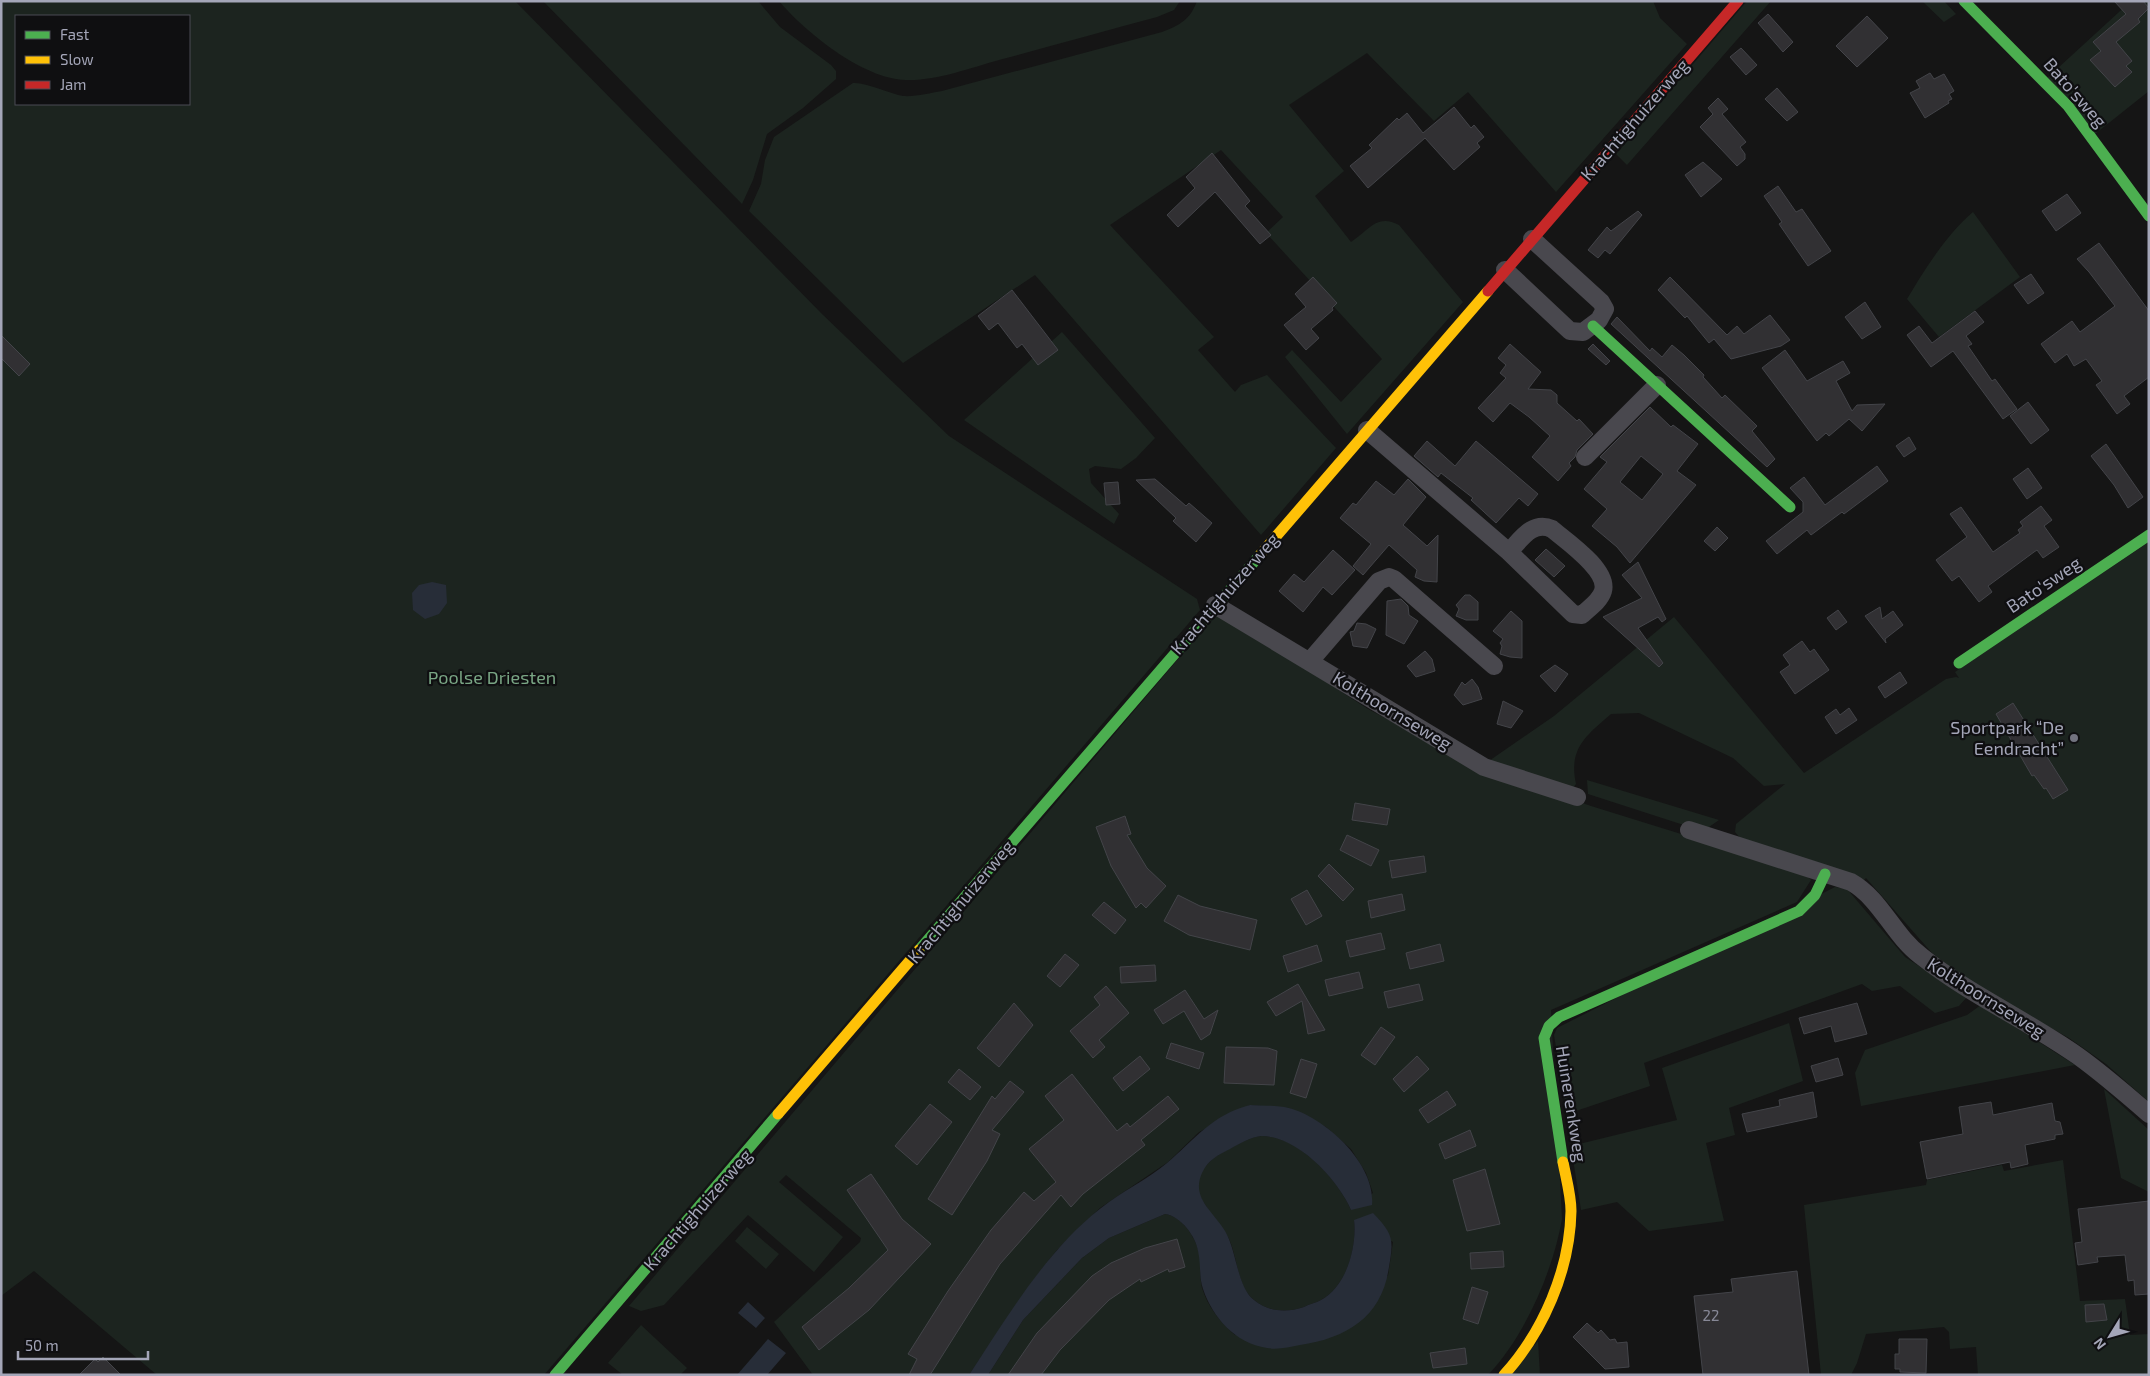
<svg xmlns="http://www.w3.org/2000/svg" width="2150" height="1376" font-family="'Exo 2',sans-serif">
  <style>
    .green { fill: #1c241f; fill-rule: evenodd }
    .water { fill: #272d38 }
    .building { fill: #313033; stroke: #434449; fill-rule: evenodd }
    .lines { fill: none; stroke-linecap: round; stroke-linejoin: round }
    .street { stroke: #49484e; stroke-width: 18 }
    .fast { stroke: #4caf50; stroke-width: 11 }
    .slow { stroke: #ffc107; stroke-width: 11 }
    .jam { stroke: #c62828; stroke-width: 11 }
    .poi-dot { fill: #72737f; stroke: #0f0f11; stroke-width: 2 }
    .labels { text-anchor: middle; stroke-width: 4.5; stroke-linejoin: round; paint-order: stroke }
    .number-label { font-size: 15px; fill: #878897 }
    .street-label { font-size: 18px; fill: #a4a6b8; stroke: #0f0f11 }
    .park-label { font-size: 18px; fill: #79a584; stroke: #0f0f11 }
    .poi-label { font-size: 18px; fill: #a4a6b8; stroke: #0f0f11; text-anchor: end }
  </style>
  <rect width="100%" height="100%" fill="#151515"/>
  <path class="green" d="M1,1H515L822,314L949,436L1197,599L1200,610L544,1375H157L34,1271L1,1296ZM16,16H189V104H16Z
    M543,1H758L780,27L831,65L836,71V79L803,108L767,134L753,180L742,204Z
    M779,1H1180L1174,10L1157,17C1104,31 1052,46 999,60C970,68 936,81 906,80C863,79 805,32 779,1Z
    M1197,1H1653L1660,18L1687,44L1556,192L1468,92L1434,121L1367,53L1289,105L1344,171L1315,196L1351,242C1369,230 1377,213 1399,225L1463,302L1347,434L1285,357L1292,350L1341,402L1382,359L1266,233L1283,217L1221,150L1110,225L1214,337L1198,350L1235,392L1241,385L1267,375L1336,448L1261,535L1035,275L903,363L749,211L761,184L765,160L774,137L853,83C866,82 888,93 903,96C915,97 930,93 942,91L1162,32C1180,25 1190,20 1197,1Z
    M1747,1H1771L1627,165L1616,154Z
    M1922,1H1944L1956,14L1944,22Z
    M2131,1H2149V91L2095,134L2046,79Z
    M1973,212L2020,277L1939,337L1907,299C1925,269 1946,235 1973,212Z
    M1062,332L1155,438L1136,458L1121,469L1095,466L1089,469L1091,483L1119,514L1114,524L964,420Z
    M2149,542V1102L2106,1064L2069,1038L1972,984L1932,953L1866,878L1863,881L1744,842L1735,832L1736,824L1785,784L1764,786L1733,758L1639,713L1611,714C1587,735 1568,748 1576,784L1572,789L1486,763L1554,716L1674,617L1804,773L1946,679L1956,677L1959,678L1955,672Z
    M1218,612L1368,709L1480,768L1591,806L1803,872L1811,880L1797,902L1551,1010L1562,1219C1553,1271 1525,1336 1488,1375H988L1023,1320L1082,1258L1109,1238L1165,1214C1181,1216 1194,1235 1198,1249C1202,1261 1199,1275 1202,1288C1208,1307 1220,1322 1235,1335L1388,1276L1393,1242L1354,1220C1357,1247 1347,1286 1321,1300C1316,1303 1309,1304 1304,1307C1286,1313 1269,1312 1254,1300C1236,1286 1238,1254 1227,1235C1220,1224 1197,1198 1197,1187C1198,1172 1210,1159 1223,1152C1234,1147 1249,1137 1261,1136C1298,1135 1338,1180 1351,1210L1373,1193L1366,1173L1351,1149L1326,1127L1289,1108L1250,1105L1199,1132L1168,1162L1100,1208L1057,1250L1038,1274L969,1375H813L774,1322L860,1242L861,1238L786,1175L779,1182L843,1237L814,1272L748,1215L664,1305L641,1311L629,1306Z
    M1587,780L1719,820L1709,827L1693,828L1588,794Z
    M1835,887L1847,889L1905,957L1967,997L1959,1006L1935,1013L1900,986L1872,991L1862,984L1644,1063L1650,1086L1567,1114L1554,1035L1557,1028Z
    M1981,1005L2075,1065L1861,1106L1855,1073L1865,1050L1967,1015Z
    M1789,1023L1803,1081L1729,1108L1735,1135L1706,1143L1724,1221L1649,1231L1617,1202L1581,1210L1571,1146L1677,1120L1662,1068Z
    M2104,1089L2149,1130V1192L2121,1178Z
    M2063,1160L2080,1301L2125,1299L2130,1335L2149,1334V1375H1978L1976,1347L1950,1349L1949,1332L1944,1327L1866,1334L1857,1363L1851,1375H1821L1804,1205L1926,1185L1927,1180L2002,1165L2004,1171Z
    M747,1227L779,1254L766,1269L735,1241Z
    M641,1325L687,1368L680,1375H623L608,1363Z
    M1538,1341L1540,1375H1510Z"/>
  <path class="water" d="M432,582L446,585L447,603L439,614L425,619L413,610L412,593L419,585Z
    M1250,1105C1262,1106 1277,1105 1289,1108C1326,1118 1376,1164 1372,1205L1351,1210C1338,1180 1298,1136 1261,1136C1251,1137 1239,1144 1230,1149C1218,1155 1208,1160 1202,1173C1191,1198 1212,1210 1225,1231C1237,1251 1237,1287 1254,1300C1269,1312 1286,1313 1304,1307C1309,1304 1316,1303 1321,1300C1347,1286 1357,1246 1354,1220L1373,1213C1393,1234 1394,1239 1389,1267C1382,1317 1347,1338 1300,1345C1289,1347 1278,1350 1267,1348C1235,1343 1213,1318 1203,1289C1199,1278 1201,1264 1198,1251C1196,1237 1181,1216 1165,1214L1109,1238L1082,1258L1023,1320L988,1375H969C1008,1316 1045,1252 1101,1208C1122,1191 1147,1180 1167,1163C1194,1140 1213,1114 1250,1105Z
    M748,1302L765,1318L756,1328L738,1313Z
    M768,1339L786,1353L767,1375H737Z"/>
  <path class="building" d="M2114,1H2143L2149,8L2138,19L2140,22L2116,42L2132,61L2126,66L2132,72L2115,87L2090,60L2101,51L2093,42L2126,14Z
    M1768,14L1793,42L1783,52L1758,23Z
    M1867,16L1888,38L1857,67L1836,46Z
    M1741,48L1757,65L1746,75L1730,57Z
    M1930,73L1934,79L1944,74L1954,91L1949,94L1952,99L1948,101L1949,103L1925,118L1910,93L1920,88L1916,81Z
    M1777,88L1798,112L1787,121L1765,99Z
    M1718,98L1728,109L1722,114L1746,142L1740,147L1745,154V159L1737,166L1700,127L1713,114L1708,108Z
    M1454,107L1471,128L1474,125L1484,137L1477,143L1480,147L1454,170L1425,138L1368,188L1350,166L1372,148L1369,145L1397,118L1399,120L1407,113L1423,133Z
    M1212,153L1250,201L1245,206L1271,235L1260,244L1215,192L1178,227L1167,215L1195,188L1186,177Z
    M1703,162L1722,179L1701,197L1685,175Z
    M1778,186L1796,212L1802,209L1831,251L1808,266L1779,224L1782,222L1764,196Z
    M2067,194L2081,213L2056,231L2042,211Z
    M1638,211L1642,215L1610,254L1605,250L1598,258L1588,250L1607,227L1611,231Z
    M2099,243L2149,311V377L2124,396L2130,404L2117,414L2096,385L2102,381L2086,359L2074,366L2067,354L2055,363L2041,344L2072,321L2080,332L2115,306L2089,272L2077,259Z
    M2031,274L2044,293L2028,304L2014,285Z
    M1313,277L1337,303L1332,308L1333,310L1311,329L1319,338L1306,350L1284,325L1306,307L1295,294Z
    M1670,277L1727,335L1737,326L1744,334L1770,315L1790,340L1781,346L1731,359L1714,339L1709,343L1687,316L1685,318L1658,290Z
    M1012,290L1058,350L1038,365L1022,344L1017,348L998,323L989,330L978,316Z
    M1865,302L1881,327L1862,339L1845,317Z
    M1975,311L1984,322L1966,336L1972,344L1968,346L1992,381L1995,379L2017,409L2003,419L1953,351L1931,367L1907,335L1919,326L1932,343Z
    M1617,317L1650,351L1652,348L1662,357L1672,345L1684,355L1704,375L1703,377L1722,398L1725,395L1757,426L1752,431L1775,459L1767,467L1611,324Z
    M1,335L30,364L19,376L1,358Z
    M1510,344L1541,372L1528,389L1551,390L1557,395V403L1577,421L1579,419L1593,434L1577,450L1575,457L1569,463L1571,466L1558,481L1532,457L1550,436L1529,417L1510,403L1493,422L1478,408L1506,378L1500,373L1506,365L1498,358Z
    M1593,344L1610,361L1606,365L1588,349Z
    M1785,350L1807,381L1843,361L1850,373L1836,381L1852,411L1857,405L1885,404L1862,431L1849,419L1829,436L1826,433L1817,441L1762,368Z
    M2028,402L2049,430L2031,444L2010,416Z
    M1650,407L1671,427L1673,425L1698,444L1677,471L1696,485L1630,563L1617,547L1592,526L1607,509L1584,489L1607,462L1600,457ZM1641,456L1663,474L1642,500L1620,482Z
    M1909,437L1916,449L1904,457L1896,446Z
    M1427,441L1455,466L1476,441L1538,494L1528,506L1519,498L1496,523L1471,500L1473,498L1441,473L1438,477L1414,456Z
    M2106,444L2143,497L2128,508L2114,485L2091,456Z
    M1877,466L1888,481L1844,514L1842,512L1811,535L1807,530L1777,554L1766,541L1803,512V502L1790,488L1804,477L1825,505Z
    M2028,468L2042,488L2027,499L2013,479Z
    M1155,479L1186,506L1189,503L1212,523L1196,542L1173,521L1176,518L1136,480Z
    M1408,479L1426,497L1403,525L1427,546L1438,535L1437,582L1424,581L1415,577L1417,570L1389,545L1363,575L1353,566L1371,544L1340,518L1353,503L1356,505L1376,481L1394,495Z
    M1118,482L1120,504L1106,505L1104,483Z
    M2041,506L2052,520L2044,526L2059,547L2043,558L2037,550L2034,552L1988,586L1992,592L1979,602L1959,576L1952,581L1936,560L1967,537L1950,514L1961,507L1993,552L2020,533L2018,530L2023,526L2020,522Z
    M1717,527L1728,538L1715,551L1704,541Z
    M1546,549L1565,566L1554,577L1535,560Z
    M1333,550L1355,570L1332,595L1323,587L1303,612L1279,591L1294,574L1304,582Z
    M1638,562L1666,619L1662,622L1658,617L1638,628L1663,663L1659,667L1603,617L1642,598L1622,575Z
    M1465,595H1470L1478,602V620H1466L1456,616L1459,609L1456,605Z
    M1401,599L1408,606L1409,615L1418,621L1404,644L1386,635L1387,601Z
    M1880,607L1882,619L1893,611L1903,625L1885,639L1886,643L1865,616Z
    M1838,610L1847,622L1836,630L1827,618Z
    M1511,611L1522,621V658L1510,657L1500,654L1502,646L1500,643L1503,639L1493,631Z
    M1357,623L1366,624L1376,629L1367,648L1353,646L1350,632L1354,631Z
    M1802,641L1810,652L1814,649L1829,670L1795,694L1780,672L1790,665L1783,655Z
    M1425,651L1432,659L1435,671L1416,677L1407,666Z
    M1555,665L1568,674L1555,692L1540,676Z
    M1900,672L1907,683L1885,698L1878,687Z
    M1472,679L1478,687L1482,699L1463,705L1454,695L1462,682L1465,685Z
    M1503,701L1523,711L1511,728L1497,724Z
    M2013,703L2068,790L2053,799L2046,788L2044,789L2034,775L2032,776L1996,714Z
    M1849,708L1857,720L1836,734L1825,717L1836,709L1840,715Z
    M1355,803L1390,809L1387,825L1352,820Z
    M1125,816L1131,834L1127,835L1147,868L1166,886L1146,908L1141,903L1136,908L1111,866L1096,827Z
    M1347,835L1379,850L1371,866L1340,850Z
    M1424,856L1426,872L1392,878L1389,861Z
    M1329,864L1354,889L1343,901L1318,876Z
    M1307,890L1322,916L1306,925L1291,899Z
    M1402,894L1405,910L1371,918L1368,901Z
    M1178,895L1200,906L1257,920L1250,950L1189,935L1164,921Z
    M1104,902L1126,920L1115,934L1092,915Z
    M1381,933L1385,949L1350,957L1346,941Z
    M1440,944L1444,961L1410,969L1406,953Z
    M1317,945L1322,961L1288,972L1283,956Z
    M1065,954L1079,965L1060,987L1047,976Z
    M1155,965L1156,981L1121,983L1120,967Z
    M1359,972L1363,988L1329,996L1325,980Z
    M1298,984L1305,996L1325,1030L1308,1034L1302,1001L1276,1016L1267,1002Z
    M1419,984L1423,1000L1388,1008L1384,992Z
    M1106,986L1129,1013L1099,1040L1105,1047L1093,1058L1070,1031L1100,1005L1094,997Z
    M1185,990L1204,1019L1218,1010L1210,1034L1201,1040L1184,1011L1163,1024L1154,1010Z
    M1014,1003L1033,1025L999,1067L977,1048Z
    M1857,1003L1867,1034L1835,1042L1831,1026L1804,1034L1799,1018Z
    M1381,1027L1395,1037L1375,1065L1361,1055Z
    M1171,1043L1204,1053L1199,1069L1166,1058Z
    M1226,1047L1268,1048L1277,1051L1274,1085L1224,1083Z
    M1140,1056L1150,1069L1123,1091L1113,1078Z
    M1417,1056L1429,1069L1404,1092L1393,1079Z
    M1838,1058L1843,1075L1816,1082L1811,1066Z
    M1301,1059L1317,1064L1306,1098L1290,1093Z
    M959,1069L981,1087L970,1100L948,1082Z
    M1072,1074L1117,1131L1127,1123L1130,1127L1168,1096L1179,1109L1141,1140L1145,1145L1083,1194L1071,1207L1061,1195L1000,1264L930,1375H909L917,1359L908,1354L948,1291L991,1230L1024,1192L1034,1201L1056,1182L1029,1149L1064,1120L1045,1096Z
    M1010,1081L1024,1092L992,1130L1000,1134L987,1161L952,1215L928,1199L992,1096L995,1099Z
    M1447,1091L1456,1105L1428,1123L1419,1110Z
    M1813,1092L1817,1117L1747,1132L1742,1114L1780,1106L1779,1100Z
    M1991,1102L1993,1115L2052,1103L2055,1121L2060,1122L2063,1134L2055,1135V1139L2025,1145L2028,1164L2011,1168L2010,1162L1927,1179L1920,1142L1963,1134L1959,1107Z
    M930,1104L952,1122L917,1165L895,1146Z
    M1470,1130L1476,1146L1445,1159L1439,1144Z
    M1485,1169L1500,1224L1467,1231L1453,1180Z
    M871,1174L902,1219L931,1244L869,1310L819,1350L802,1327L849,1288L888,1250L847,1190Z
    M2149,1201V1294L2135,1295L2134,1280L2128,1281L2125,1255L2097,1257L2098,1262L2078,1265L2075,1243L2082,1242L2078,1209Z
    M1177,1239L1185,1267L1169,1272L1168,1269L1141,1282L1140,1279L1109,1300L1060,1350L1041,1375H1008L1037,1333L1092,1276L1111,1263L1145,1248Z
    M1503,1251L1504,1267L1471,1269L1470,1253Z
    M1797,1271L1809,1375H1703L1694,1296L1733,1292L1731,1279Z
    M1472,1287L1488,1292L1478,1324L1463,1319Z
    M2104,1304L2107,1320L2086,1322L2085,1305Z
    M1587,1323L1598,1333L1601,1330L1610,1340L1615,1339L1617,1343L1627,1342L1629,1367L1605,1369L1573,1337Z
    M1899,1339H1927L1926,1373L1900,1372V1369H1895V1354H1899Z
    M1465,1348L1467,1364L1433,1368L1430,1353Z
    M103,1357L121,1375H79L95,1359L98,1362Z"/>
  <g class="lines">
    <path class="street" d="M1505,270L1570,331L1583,332L1599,320L1605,309L1601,302L1532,239
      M1367,430L1509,552L1573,614L1582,615C1589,608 1600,601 1603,591C1609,570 1566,541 1552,529C1533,520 1521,539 1509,552
      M1585,457L1657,385
      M1215,605L1484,767L1577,797
      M1310,661L1379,581L1389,577L1394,579L1494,666
      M1689,830L1851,882C1881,899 1893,935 1921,956C1970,995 2027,1020 2078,1056C2103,1074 2126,1094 2149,1114"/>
    <path class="fast" d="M1964,1L2068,106L2149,216
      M1593,326L1790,507
      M1959,663L2149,535
      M919,950L1260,555
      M1563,1162L1544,1038L1549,1026L1559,1017L1799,911L1815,895L1825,874
      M555,1375L778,1114"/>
    <path class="slow" d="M1260,555L1488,291
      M778,1114L919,950
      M1504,1375C1543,1332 1570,1270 1571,1211C1571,1195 1566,1178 1563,1162"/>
    <path class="jam" d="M1488,291L1738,1"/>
  </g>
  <circle class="poi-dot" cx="2074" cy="738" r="5"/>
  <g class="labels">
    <g class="number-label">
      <text x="1711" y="1321">22</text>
    </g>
    <g class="street-label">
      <text transform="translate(2075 93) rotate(49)" y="6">Bato'sweg</text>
      <text transform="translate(1635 120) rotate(-49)" y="6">Krachtighuizerweg</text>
      <text transform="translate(2044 585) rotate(-34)" y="6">Bato'sweg</text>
      <text transform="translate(1225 594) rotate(-49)" y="6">Krachtighuizerweg</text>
      <text transform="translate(1392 711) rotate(31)" y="6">Kolthoornseweg</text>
      <text transform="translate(961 902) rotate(-50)" y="6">Krachtighuizerweg</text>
      <text transform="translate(1986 998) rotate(32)" y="6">Kolthoornseweg</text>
      <text transform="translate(1571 1104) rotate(81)" y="6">Huinerenkweg</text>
      <text transform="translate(698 1210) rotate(-49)" y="6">Krachtighuizerweg</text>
    </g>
    <g class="park-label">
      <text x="492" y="684">Poolse Driesten</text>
    </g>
    <g class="poi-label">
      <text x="2064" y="734">Sportpark “De<tspan x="2064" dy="21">Eendracht”</tspan></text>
    </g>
  </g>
  <rect width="2150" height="1376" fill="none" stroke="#a4a6b8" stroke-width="5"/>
  <rect x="15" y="15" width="175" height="90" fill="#0f0f11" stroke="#4b4b54"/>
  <rect x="25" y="31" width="25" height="8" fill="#4caf50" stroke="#4b4b54"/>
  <text x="60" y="40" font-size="15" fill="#a4a6b8">Fast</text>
  <rect x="25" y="56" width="25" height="8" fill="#ffc107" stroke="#4b4b54"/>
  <text x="60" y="65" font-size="15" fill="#a4a6b8">Slow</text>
  <rect x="25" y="81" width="25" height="8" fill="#c62828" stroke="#4b4b54"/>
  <text x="60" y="90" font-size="15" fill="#a4a6b8">Jam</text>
  <g transform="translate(2110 1336) rotate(233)" stroke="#0f0f11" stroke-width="4" paint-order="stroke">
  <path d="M0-4L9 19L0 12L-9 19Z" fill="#a4a6b8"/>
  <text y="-8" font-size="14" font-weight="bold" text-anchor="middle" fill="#a4a6b8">N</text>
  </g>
  <path d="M18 1351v8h130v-8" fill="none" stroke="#a4a6b8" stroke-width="2.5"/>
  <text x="25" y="1351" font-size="15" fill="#a4a6b8" stroke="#0f0f11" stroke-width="4" paint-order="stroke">50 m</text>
</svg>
